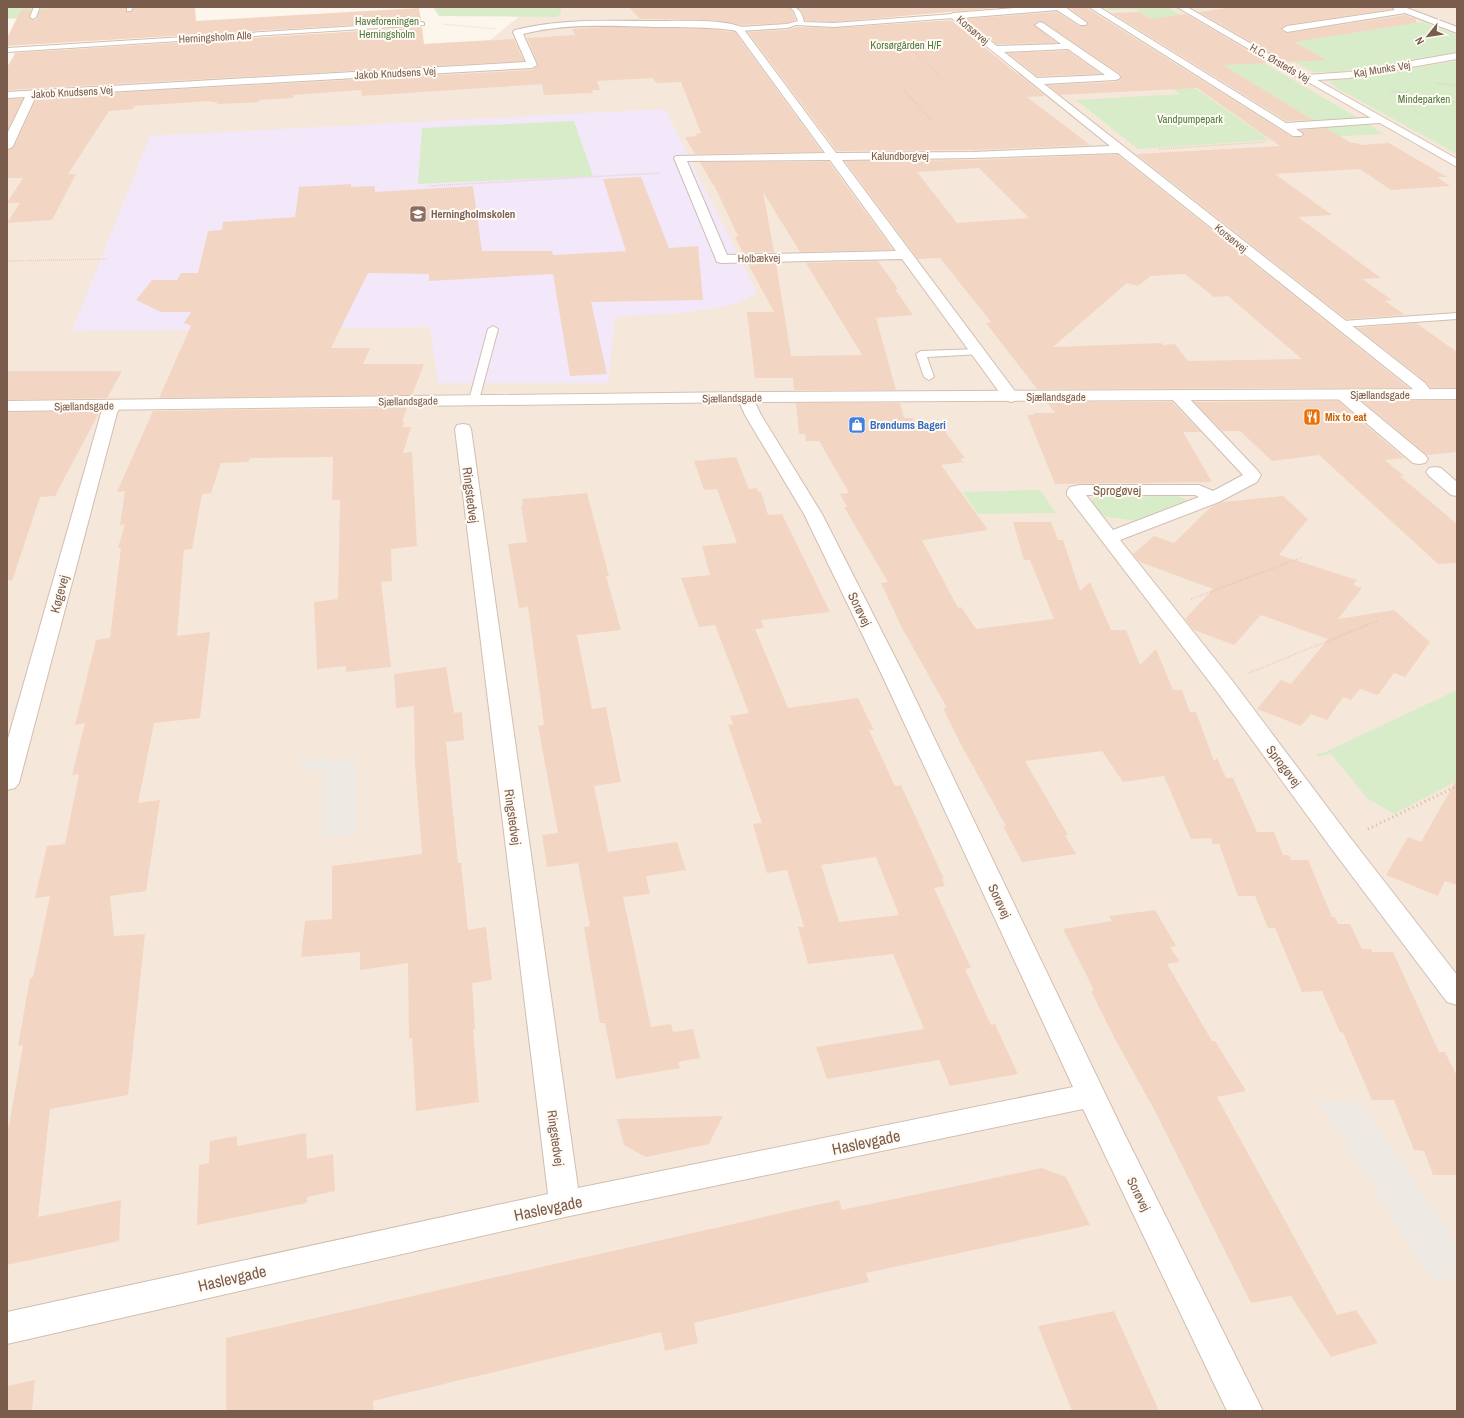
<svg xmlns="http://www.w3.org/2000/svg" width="1464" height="1418" font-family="'Archivo Narrow',sans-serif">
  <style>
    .residential { fill: #f5e8da }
    .industrial { fill: #efe9e4 }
    .education { fill: #f3e8fa }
    .green { fill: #d8ecc9 }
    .building { fill: #f3d5c3; fill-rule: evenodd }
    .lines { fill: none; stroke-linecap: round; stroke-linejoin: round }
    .lane-casing { stroke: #d1beb0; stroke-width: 2 }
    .street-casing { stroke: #d1beb0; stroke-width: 2 }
    .secondary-casing { stroke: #d6c0b0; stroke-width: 2 }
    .path-far3 { stroke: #d9b8a5; stroke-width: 1; stroke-dasharray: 0.5 1.5; stroke-linecap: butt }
    .path-far2 { stroke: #d9b8a5; stroke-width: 1.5; stroke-dasharray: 0.5 1.5; stroke-linecap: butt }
    .path-far1 { stroke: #d9b8a5; stroke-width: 2; stroke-dasharray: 0.5 2; stroke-linecap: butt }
    .path { stroke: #d9b8a5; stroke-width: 3; stroke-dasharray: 1 3.5; stroke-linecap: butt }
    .lane { fill: #fff; fill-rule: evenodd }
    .street { fill: #fff; fill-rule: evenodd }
    .secondary { fill: #fff; fill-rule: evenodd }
    .labels { text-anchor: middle; stroke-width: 4; stroke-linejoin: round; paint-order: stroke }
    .far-park-label { font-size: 11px; fill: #537a41; stroke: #fffaf3 }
    .far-street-label { font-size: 11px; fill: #7a5c4d; stroke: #fffaf3 }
    .far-education-label { font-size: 11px; font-weight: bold; fill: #785e54; stroke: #fffaf3; text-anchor: start }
    .far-food-label { font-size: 11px; font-weight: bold; fill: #c56008; stroke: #fffaf3; text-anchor: start }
    .far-shop-label { font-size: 11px; font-weight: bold; fill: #366cbe; stroke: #fffaf3; text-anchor: start }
    .street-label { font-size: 13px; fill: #7a5c4d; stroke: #fffaf3 }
    .near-street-label { font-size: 16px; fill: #7a5c4d; stroke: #fffaf3 }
  </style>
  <rect width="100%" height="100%" fill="#fdf6ec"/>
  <path class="residential" d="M531,7H758L785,28L833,25L1025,76L946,15L1031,7H1457V1411H7V69L490,40Z"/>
  <path class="industrial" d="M326,756L327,762L356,758L357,833L322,838V769L300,772V760Z
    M1318,1101L1360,1102L1457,1243V1276L1434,1284Z"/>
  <path class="education" d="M665,109L757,293L739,303L716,308L680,313L615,317L608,383H438L430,327L72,331L150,136Z"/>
  <path class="green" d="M7,7H197L7,19Z
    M433,7H561V13L557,17L439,16Z
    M1167,7L1253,57L1177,54L1205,53L1136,9L1110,10L1106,8Z
    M1422,22L1457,35V52L1337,72H1313L1293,61L1326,59L1294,42Z
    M1257,59L1358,118L1313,120L1223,65L1250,64Z
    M1457,61V154L1335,87L1328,79L1361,77Z
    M1144,69L1170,71L1270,140L1138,149L1076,100L1180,94Z
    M574,121L593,176L418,184L422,128Z
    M1368,124L1384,134L1323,137L1305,127Z
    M1040,490L1056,513L978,514L963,492Z
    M1178,496L1188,500L1187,503L1136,521L1101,516L1089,502L1093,498L1098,497Z
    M1457,690V781L1394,814L1367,798L1331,754L1319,757L1316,754L1323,753Z"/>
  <path class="building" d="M81,7H126L127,12H132L134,7H195L196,21L419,8L421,21L7,46V38L21,10L31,9L29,17L34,20L37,18L41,9Z
    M629,7H789L793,12L796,20L787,23L742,25L713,20L640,19Z
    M797,7H1008L834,22L805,21L801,11Z
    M1068,7H1085L1292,137H1302L1304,134L1300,130L1326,128L1351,143H1357L1360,145L1389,143L1447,177H1437L1450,186L1391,190L1360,169L1275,174L1332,215L1298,217L1381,278L1362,279L1392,300L1385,301L1405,315L1346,319L1136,154L1280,146L1197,88L1060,95L1048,85L1115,82L1120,80L1121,76L1120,74L1043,22L1039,21L1034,25L1057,43L997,44L965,19L1057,12L1079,26H1087L1088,22Z
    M1235,7H1390L1392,9L1287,25L1281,30L1287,33L1405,15L1416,19V23L1294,42L1327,60L1286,62L1199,12Z
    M1140,12L1151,19L1186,14L1269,63L1223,65L1313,120L1286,121L1112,13Z
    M951,20L1045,96L1027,97L1090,145L973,150L837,151L748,32L787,30L796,27L834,28Z
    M422,27L424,44L514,39L524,61L7,90V67L15,54L13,53Z
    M606,27L703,29L735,32L822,152L695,154L685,137L697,136L695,134L701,133L681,82L656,83L653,78L597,81L600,90H592L593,93L544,95L542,84L362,96L361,90L293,95V98L259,100V102L217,104V102H210L211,101L134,106L133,109L109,111L68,174H76L52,220L7,223L20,203H7L23,178H7V150L14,147L37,97L532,70L538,64L527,38L575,35L572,29Z
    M1068,51L1101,74L1037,76L1008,53Z
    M7,99H23L7,131Z
    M1102,155H1118L1409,388L1037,389L986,323L991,322L940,258L918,259L845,161L973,160ZM979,168L1029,218L957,223L917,172ZM1185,274L1214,297L1228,296L1302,359L1188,361L1175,344L1163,345L1161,343L1053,347L1127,283L1138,286L1151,276Z
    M700,162H829L893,250L800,252L763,192L774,252L743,253L735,237L738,236L714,185H713Z
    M641,177L669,248L698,246L703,300L591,302L607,374L570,376L553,274L429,281V274L368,273L331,348H370L363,364H424L412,395L159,398L191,326L184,323L191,312H161L136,300L152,280H177L181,273H198L208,231L222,230L223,222L295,217L299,187L351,184V187L375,186V192L473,186L482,251H552L553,255L626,251L603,179Z
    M878,261L898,289H895L913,315L876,318L896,390H794L793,378H755L747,312H774L748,264L776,263L791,356L862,355L806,263L886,261Z
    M1416,323L1457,352V388H1430L1426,382L1357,328Z
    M7,371H122L107,398L7,400Z
    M1457,400V452L1427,455L1362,401Z
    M1338,401L1404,458L1385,460L1404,476H1400L1457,524V563L1438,564L1319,455L1272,461L1240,431H1222L1194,402Z
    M1047,402H1172L1201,432H1183L1212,482L1055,484L1027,415H1034L1033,413H1055Z
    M796,403H900L904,418H913L914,421H937L965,458L960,459L963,462L941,465L988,530L922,540L958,608L961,607L976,629L1054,619L1030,560H1024L1013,522H1051L1058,540H1063L1080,591L1090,582L1111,630H1126L1140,665L1156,649L1173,690H1182L1190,712H1196L1214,761L1217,758L1226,778H1233L1257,832H1274L1283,855H1289L1291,860H1308L1332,917H1335L1338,924H1350L1362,949H1371L1372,952H1393L1439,1052H1445L1457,1076V1175H1433L1424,1151L1414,1150L1394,1100H1372L1343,1033L1340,1032L1322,991L1302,992L1275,928H1268L1255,896H1238L1219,844H1213L1211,838L1191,839L1164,776L1123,782L1102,751L1025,761L1068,835H1065L1076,854L1022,862L1003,826H1006L959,741L943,708H947L902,628L881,583L888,582L844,507H847L840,494L849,493L819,441H806L805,434H799Z
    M407,408L402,422H404L402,427H411L403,453L412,452L417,546L391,549L392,581L381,582L391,667L346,672V666L317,669L314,602L338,599L340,500H332L333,457L250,458L248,462L221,463L211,493L202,494L192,549L184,550L177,636L210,632L200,718L154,723L138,803L160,800L146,891L110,896L114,936L145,934L128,1095L50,1109L38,1217L121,1200L119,1241L7,1265V1126H9L23,1045L18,1046L30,978L33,977L50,896L35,898L47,846L65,844L79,774L72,775L85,723L75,725L96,640L110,638L121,548H118L125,524L120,525L125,491L117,492L153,411Z
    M100,411L55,496L40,497L12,581L7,580V412Z
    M736,457L749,489L757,488L758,492H761L768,515L782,514L830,612L761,620L764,628L755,629L788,708L858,698L874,730H869L895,786L901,785L944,879H942L945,886L934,888L971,968L965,969L991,1025L995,1024L1018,1074L950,1086L939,1060L827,1079L816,1047L924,1029L893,954L808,964L798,927H804L787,870L767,873L753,824L762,823L728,725L733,724L730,716L749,713L715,625L699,627L681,578L710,575L702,546L737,543L717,489L704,490L694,461ZM876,857L899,915L839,922L821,865Z
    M587,493L609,576H606L621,630L577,635L592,709L606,707L621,782L594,786L608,852L677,842L686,870L646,876L650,894L623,897L651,1027L671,1024L673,1032L693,1029L700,1058L678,1062L680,1068L616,1079L605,1023H600L584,927L590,926L578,863L547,867L542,835L558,833L538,726L544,725L528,607L519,608L508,544L527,542L521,506L523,505L522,499Z
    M1283,496L1308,519L1279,555L1357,580L1353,585L1362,588L1338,619L1394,610L1430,642L1405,677L1394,673L1378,695L1360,689L1351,700L1343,697L1327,720L1311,714L1301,726L1257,709L1281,680L1291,684L1328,639L1261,615L1234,645L1194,630L1185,619L1213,589L1140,562L1133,554L1154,536L1174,543L1211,507L1222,502Z
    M446,667L454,713L462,712L464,740L446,742L458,863H461L468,930L486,927L492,980L472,983L475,1029L473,1030L479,1102L416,1111L412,1038H409L408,963L360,970V952L301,957L305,921L332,919V866L422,854L415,765L414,706L396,708L394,674Z
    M1457,779V885L1445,881L1438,896L1386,875L1408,837L1421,842Z
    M1155,910L1176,946L1170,947L1180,962L1167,964L1212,1041H1215L1246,1091L1217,1097L1337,1315L1356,1310L1378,1343L1331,1357L1291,1296L1251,1303L1156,1113L1115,1039L1091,991L1094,990L1063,929L1112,921L1109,916Z
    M723,1116L709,1144L646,1157L624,1145L617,1119Z
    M306,1133L307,1159L333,1154L335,1191L307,1197V1203L197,1225L199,1165L209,1163L210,1141L237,1136V1146Z
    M1042,1168L1066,1177L1090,1225L866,1273L869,1282L860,1284L694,1323L698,1343L665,1351L661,1332L373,1401L374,1411H226V1338L839,1200L842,1210Z
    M1114,1311L1159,1411H1072L1038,1326Z
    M35,1380L32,1411H7V1386Z"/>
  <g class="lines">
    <defs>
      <path id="lane" d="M34,7H40L36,17L33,19L30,17Z
        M127,7H133L131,11H127Z
        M790,7C800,7 802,14 804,22L834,23L953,14L956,16L953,18L834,27L796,25L787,28L739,31L736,29L739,27L787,24L798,21L794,11Z
        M422,22L424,23V25L7,52V48Z
        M1457,313V319L1343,327L1338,324L1343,321Z
        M493,326L498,329L479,400L474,403L470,402L469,400L488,329Z
        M978,349L981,350L983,352L981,354L927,357L934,377L929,380L924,377L916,354L921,351Z"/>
      <path id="street" d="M1027,7H1065L1087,23L1086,25H1080L1057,10L961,18L997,46L1061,44L1035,25L1040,22L1043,23L1119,75L1120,77L1119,79L1115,80L1044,84L1425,383L1434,395L1432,398C1422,401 1419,397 1413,389L1118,153L973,158L842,160L1017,394L1019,397L1017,400L1011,402L1005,400L902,259L722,263L717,262L674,158L676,156L825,153L736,31L732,30C707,27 681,27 655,27C611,26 567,23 523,34L537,65L532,68L36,96L13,146L11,148L7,149V134L25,97L7,98V92L526,62L513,32L515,30C563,18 611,21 660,21C683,21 721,19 742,27L836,153L973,152L1110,146L949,16L953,13ZM1068,49L1105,75L1037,78L1004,52ZM830,160L896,251L727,255L687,161Z
        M1089,7H1099L1286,123L1379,117L1384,120L1379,123L1296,129L1303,134L1301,136H1293Z
        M1177,7H1187L1311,78L1306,81L1302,80Z
        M1392,7H1404L1457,27V33L1405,13L1287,32L1282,29L1287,26L1395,10Z
        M1343,390L1349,392L1425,455L1428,459L1425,463L1419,464L1413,463L1337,398L1335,395L1337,392Z
        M1178,391L1184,393L1258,471L1261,475L1257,482L1219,502L1120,540L1231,679L1349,836L1457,975V1005L1447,1002L1331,848L1215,689L1067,495V491L1070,487L1080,485H1199L1213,491L1243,475L1172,399L1170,396L1172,393ZM1086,495H1195L1199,497L1113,530Z
        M745,392L751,394L761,415L822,514L903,673L1124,1133L1263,1411H1227L1083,1109L565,1217L7,1344V1312L548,1194L455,429L457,425L463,424L469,425L471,429L578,1188L1073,1087L881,673L804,514L745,415L737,397L739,394Z
        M113,400L119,402L121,405L117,413L19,783L15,788L7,790V742L101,413L107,402Z
        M1435,467L1441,468L1457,482V496L1451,495L1429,476L1426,472L1429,468Z"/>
      <path id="secondary" d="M1457,53V59L1349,78L1317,80L1457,159V167L1301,78L1306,75L1349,72Z
        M1457,389V399L745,402L7,411V401L745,392Z"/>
    </defs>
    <use href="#lane" class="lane-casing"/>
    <use href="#street" class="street-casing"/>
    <use href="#secondary" class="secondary-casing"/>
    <path class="path-far3" d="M443,24L496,29
      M902,41L940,76
      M1436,83L1457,86
      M1411,87L1406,93C1408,103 1412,108 1420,114
      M904,90L931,120
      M1391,91L1406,93
      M1407,100L1457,102"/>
    <path class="path-far2" d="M1159,149L1266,142
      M428,186L660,173
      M7,261L106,259"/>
    <path class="path-far1" d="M1191,599L1303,557
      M1249,673L1377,621"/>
    <path class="path" d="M1368,829L1457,786"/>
    <use href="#lane" class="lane"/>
    <use href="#street" class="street"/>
    <use href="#secondary" class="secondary"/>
  </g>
  <defs>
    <symbol id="school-square" viewBox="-11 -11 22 22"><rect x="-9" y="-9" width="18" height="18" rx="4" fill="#8d6e63" stroke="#fffaf3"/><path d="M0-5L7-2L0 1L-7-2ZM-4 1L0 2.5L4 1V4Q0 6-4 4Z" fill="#fff"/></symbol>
    <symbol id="restaurant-square" viewBox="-11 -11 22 22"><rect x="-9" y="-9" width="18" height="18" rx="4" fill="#e8710a" stroke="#fffaf3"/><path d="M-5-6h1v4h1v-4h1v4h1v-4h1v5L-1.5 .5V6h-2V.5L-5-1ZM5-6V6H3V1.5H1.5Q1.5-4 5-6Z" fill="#fff"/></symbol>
    <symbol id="shop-square" viewBox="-11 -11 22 22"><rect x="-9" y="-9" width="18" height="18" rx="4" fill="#3f7fe0" stroke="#fffaf3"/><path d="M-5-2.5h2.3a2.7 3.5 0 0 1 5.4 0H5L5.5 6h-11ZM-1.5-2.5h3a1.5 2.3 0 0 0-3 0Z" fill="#fff"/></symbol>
  </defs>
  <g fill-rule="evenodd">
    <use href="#school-square" x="408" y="204" width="20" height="20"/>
    <use href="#restaurant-square" x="1302" y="407" width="20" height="20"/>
    <use href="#shop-square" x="847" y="415" width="20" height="20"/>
  </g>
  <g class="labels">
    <g class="far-park-label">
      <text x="387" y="25">Haveforeningen<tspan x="387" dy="13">Herningsholm</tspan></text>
      <text x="906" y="49">Korsørgården H/F</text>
      <text x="1424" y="103">Mindeparken</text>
      <text x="1190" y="123">Vandpumpepark</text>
    </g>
    <g class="far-street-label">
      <text transform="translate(973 30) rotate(40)" y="4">Korsørvej</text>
      <text transform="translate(215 37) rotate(-3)" y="4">Herningsholm Alle</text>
      <text transform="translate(1280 63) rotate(30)" y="4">H.C. Ørsteds Vej</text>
      <text transform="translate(1382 69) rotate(-9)" y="4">Kaj Munks Vej</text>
      <text transform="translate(395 73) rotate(-3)" y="4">Jakob Knudsens Vej</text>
      <text transform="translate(72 92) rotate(-3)" y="4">Jakob Knudsens Vej</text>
      <text x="900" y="160">Kalundborgvej</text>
      <text transform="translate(1231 238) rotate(39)" y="4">Korsørvej</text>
      <text transform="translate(759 258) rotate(-1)" y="4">Holbækvej</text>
      <text x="1380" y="399">Sjællandsgade</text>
      <text x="1056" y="401">Sjællandsgade</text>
      <text transform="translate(732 398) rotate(-1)" y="4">Sjællandsgade</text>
      <text transform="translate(408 401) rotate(-1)" y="4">Sjællandsgade</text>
      <text transform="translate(84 406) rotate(-1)" y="4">Sjællandsgade</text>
    </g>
    <g class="far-education-label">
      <text x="431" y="218">Herningholmskolen</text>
    </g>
    <g class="far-food-label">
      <text x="1325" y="421">Mix to eat</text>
    </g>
    <g class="far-shop-label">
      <text x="870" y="429">Brøndums Bageri</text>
    </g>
    <g class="street-label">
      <text x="1117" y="495">Sprogøvej</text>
      <text transform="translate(471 495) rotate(83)" y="5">Ringstedvej</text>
      <text transform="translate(59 594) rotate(-75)" y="5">Køgevej</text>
      <text transform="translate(860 609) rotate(64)" y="5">Sorøvej</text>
      <text transform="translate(1284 766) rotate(53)" y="5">Sprogøvej</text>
      <text transform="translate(513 817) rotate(82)" y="5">Ringstedvej</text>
      <text transform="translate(1000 901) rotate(65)" y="5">Sorøvej</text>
      <text transform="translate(556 1138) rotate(82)" y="5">Ringstedvej</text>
      <text transform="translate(1139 1194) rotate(64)" y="5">Sorøvej</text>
    </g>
    <g class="near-street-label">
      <text transform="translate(866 1142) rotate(-12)" y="6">Haslevgade</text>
      <text transform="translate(548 1208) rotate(-12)" y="6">Haslevgade</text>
      <text transform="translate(232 1278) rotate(-13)" y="6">Haslevgade</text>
    </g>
  </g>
  <rect width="1464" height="1418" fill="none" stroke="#7a5c4d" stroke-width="16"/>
  <g transform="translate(1428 36) rotate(240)" stroke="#fffaf3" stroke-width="3" paint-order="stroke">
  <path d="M0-3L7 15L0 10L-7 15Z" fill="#7a5c4d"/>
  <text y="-6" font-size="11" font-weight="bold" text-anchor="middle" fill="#7a5c4d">N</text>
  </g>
</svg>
